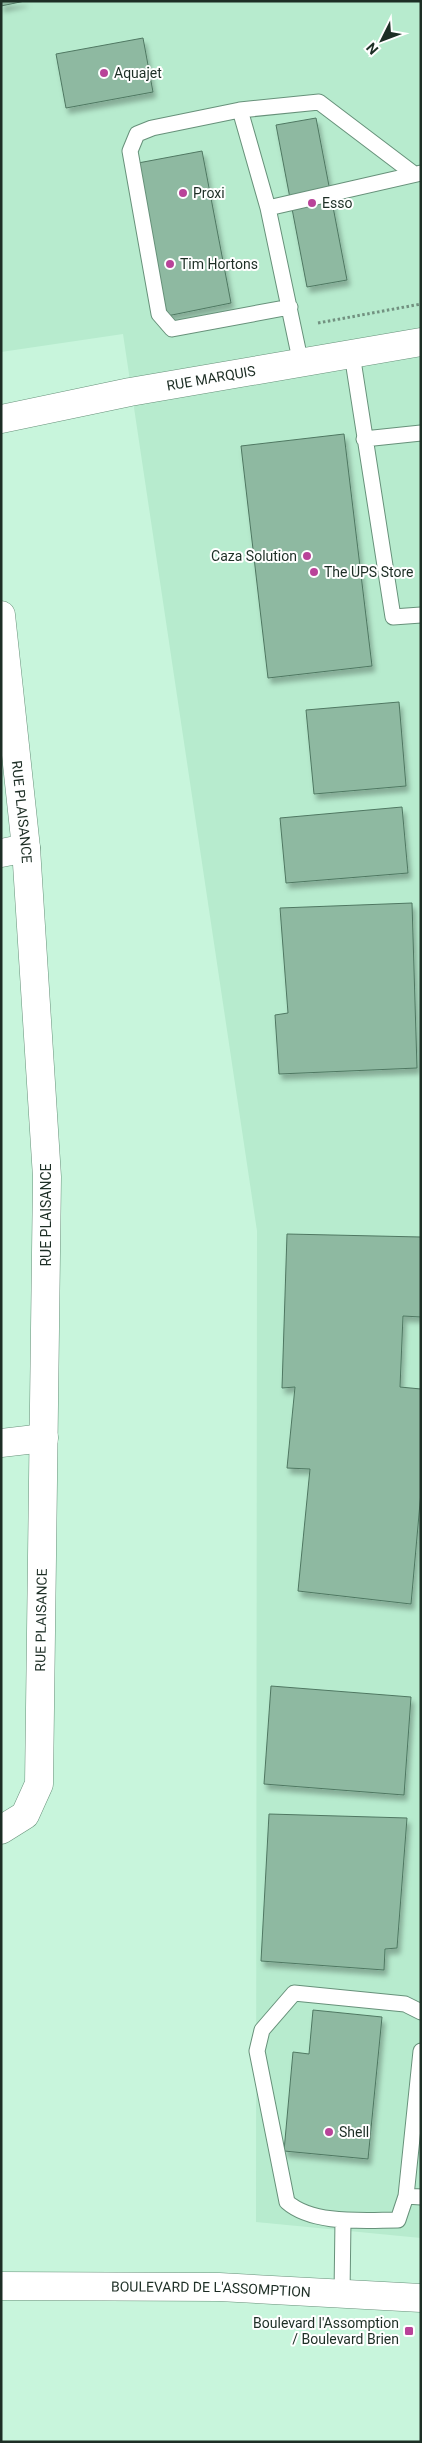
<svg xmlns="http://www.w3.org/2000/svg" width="422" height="2443" font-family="Roboto,sans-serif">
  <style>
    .built { fill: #b7ebce }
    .building { fill: #8eb9a1; stroke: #4f7862; filter: url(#shadow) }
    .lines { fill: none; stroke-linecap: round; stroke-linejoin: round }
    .service-casing { stroke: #67917a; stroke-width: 17 }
    .minor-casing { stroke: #67917a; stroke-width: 29 }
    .tertiary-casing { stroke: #67917a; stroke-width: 29 }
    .path { stroke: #729180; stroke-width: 3; stroke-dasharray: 2.5 2.5; stroke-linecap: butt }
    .service { stroke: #fff; stroke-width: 15 }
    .minor { stroke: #fff; stroke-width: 28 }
    .tertiary { stroke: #fff; stroke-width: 28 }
    .poi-dot { fill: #b94399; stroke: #fff; stroke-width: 2 }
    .labels { text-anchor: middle; stroke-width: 4; stroke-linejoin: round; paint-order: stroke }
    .poi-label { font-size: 14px; fill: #1d2e25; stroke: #fff; text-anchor: start }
    .street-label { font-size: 14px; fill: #1d2e25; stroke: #fff }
  </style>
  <defs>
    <filter id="shadow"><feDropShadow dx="3" dy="5.5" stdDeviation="2.5" flood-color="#0004"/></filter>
  </defs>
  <rect width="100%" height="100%" fill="#c8f5dc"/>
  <path class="built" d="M1,1H421V2238L256,2222L257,1231L123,334L1,352Z"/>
  <path class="building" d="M1,1H25L1,6Z
    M143,38L153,92L66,108L56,54Z
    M316,118L347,280L307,287L276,125Z
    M202,151L231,303L167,316L138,163Z
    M344,434L372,666L268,678L241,446Z
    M399,702L406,786L314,794L306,710Z
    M402,807L408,873L286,883L280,818Z
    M412,903L417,1068L279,1074L275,1015L288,1013L280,908Z
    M287,1234L421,1237V1317L403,1316L400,1387L421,1389V1492L411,1604L298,1591L310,1469L287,1468L295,1387L282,1388Z
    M271,1686L411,1697L404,1795L264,1784Z
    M269,1814L407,1818L397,1948L385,1949L384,1970L261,1961Z
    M313,2010L382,2017L368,2159L284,2151L293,2052L309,2054Z"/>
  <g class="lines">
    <defs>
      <path id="service" d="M240,110L152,128L137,134L130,151L159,314L172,329L290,307
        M268,208L240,110L319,102L414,174
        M352,354L393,617L421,615
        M301,364L268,208L421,173
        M364,439L421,433
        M421,2051L406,2196L421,2197
        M406,2196L398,2220C365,2220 313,2225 287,2202L257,2051L262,2030L294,1993L405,2004L421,2012
        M342,2294L343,2220"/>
      <g id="minor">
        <path id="s1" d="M1,419L130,392L421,342"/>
        <path id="s2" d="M1,615L26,848L47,1177L39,1784L25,1815L1,1830"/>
        <path d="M1,853L26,848"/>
        <path d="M1,1443L44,1438"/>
      </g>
      <g id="tertiary">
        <path id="s3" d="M1,2286L219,2287L421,2298"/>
      </g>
    </defs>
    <use href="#service" class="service-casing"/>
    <use href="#minor" class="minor-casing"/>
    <use href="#tertiary" class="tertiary-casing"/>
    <path class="path" d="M318,323L421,304"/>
    <use href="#service" class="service"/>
    <use href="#minor" class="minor"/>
    <use href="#tertiary" class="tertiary"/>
  </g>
  <g class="poi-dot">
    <circle cx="104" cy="73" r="5"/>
    <circle cx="183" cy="193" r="5"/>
    <circle cx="312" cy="203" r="5"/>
    <circle cx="170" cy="264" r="5"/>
    <circle cx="307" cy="556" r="5"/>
    <circle cx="314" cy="572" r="5"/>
    <circle cx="329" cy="2132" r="5"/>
    <rect x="404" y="2326" width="10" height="10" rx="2.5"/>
  </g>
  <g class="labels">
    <g class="poi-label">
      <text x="114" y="78">Aquajet</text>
      <text x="193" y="198">Proxi</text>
      <text x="322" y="208">Esso</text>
      <text x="180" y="269">Tim Hortons</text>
      <text x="297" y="561" text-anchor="end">Caza Solution</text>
      <text x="324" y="577">The UPS Store</text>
      <text x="339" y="2137">Shell</text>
      <text x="399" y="2328" text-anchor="end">Boulevard l'Assomption<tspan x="399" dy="16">/ Boulevard Brien</tspan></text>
    </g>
    <g class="street-label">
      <text dy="5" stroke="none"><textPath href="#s1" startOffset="214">RUE MARQUIS</textPath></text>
      <text dy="5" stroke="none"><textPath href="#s2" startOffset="198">RUE PLAISANCE</textPath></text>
      <text transform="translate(46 1215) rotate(-90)" y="5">RUE PLAISANCE</text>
      <text transform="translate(41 1620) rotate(-89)" y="5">RUE PLAISANCE</text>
      <text dy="5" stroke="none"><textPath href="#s3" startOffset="210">BOULEVARD DE L'ASSOMPTION</textPath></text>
    </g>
  </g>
  <rect width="422" height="2443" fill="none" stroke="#1d2e25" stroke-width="5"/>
  <g transform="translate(382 40) rotate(228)" stroke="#ffffff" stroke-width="4" paint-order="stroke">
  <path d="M0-4L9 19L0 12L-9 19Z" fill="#1d2e25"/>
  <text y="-8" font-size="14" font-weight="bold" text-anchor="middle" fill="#1d2e25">N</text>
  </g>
</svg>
